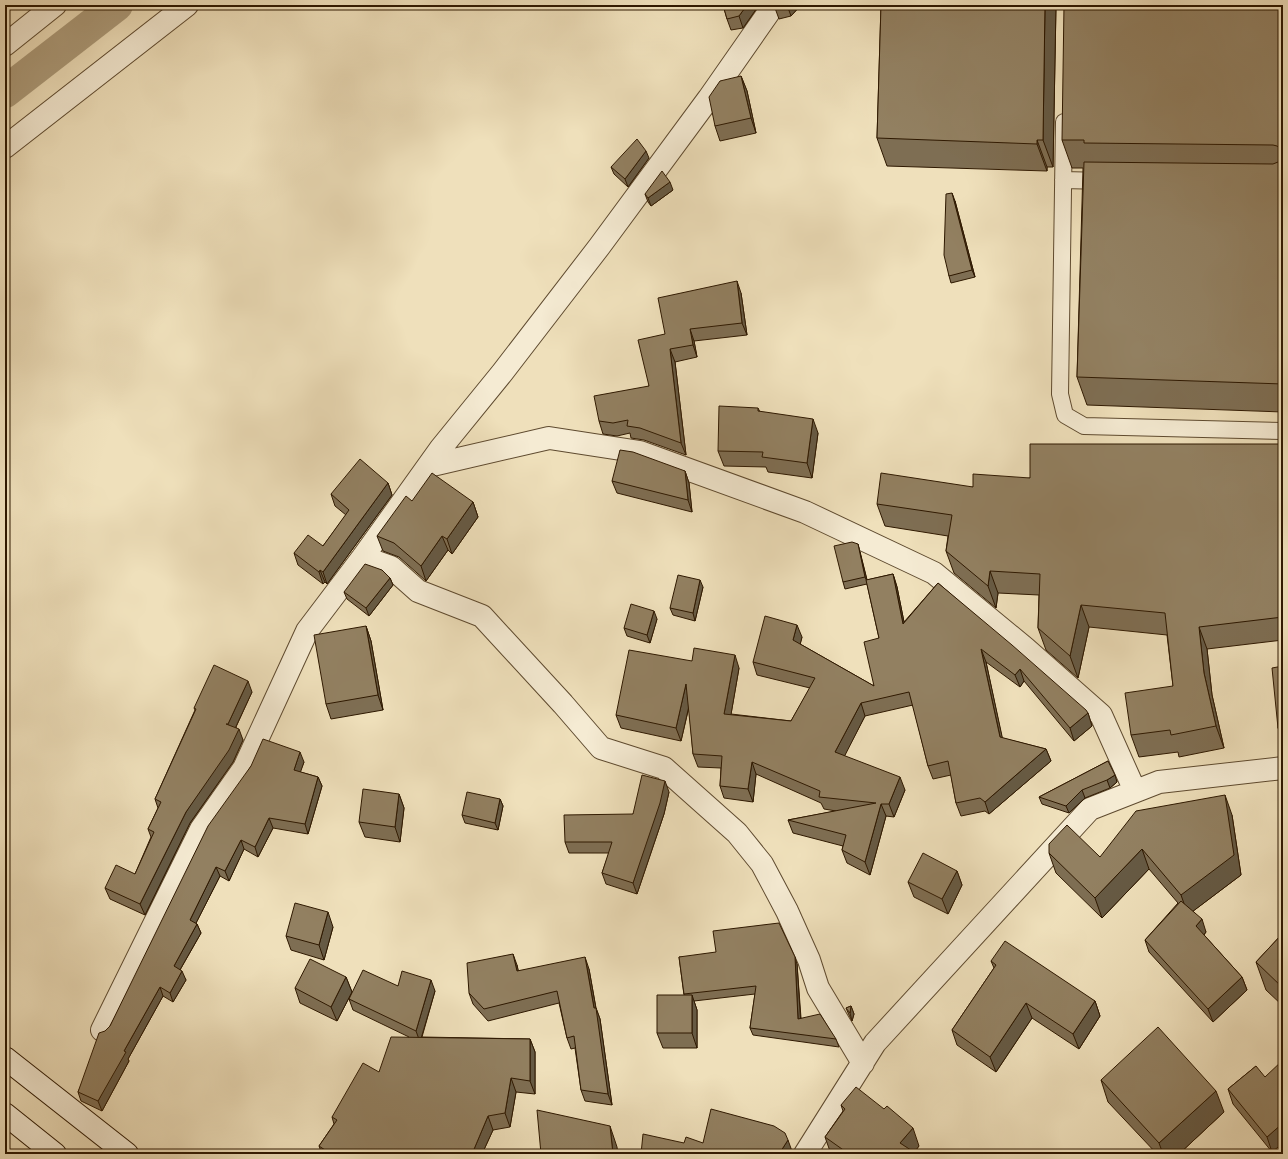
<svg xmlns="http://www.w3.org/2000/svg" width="1288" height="1159" font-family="'IM FELL French Canon',serif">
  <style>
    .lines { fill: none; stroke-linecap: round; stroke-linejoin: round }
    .canal { stroke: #ad9c7b; stroke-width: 32 }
    .lane-casing { stroke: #5e4a2f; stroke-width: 18 }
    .street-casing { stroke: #5e4a2f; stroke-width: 24 }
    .secondary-casing { stroke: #2e1800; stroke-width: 24 }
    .lane { stroke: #f5ebd3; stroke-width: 16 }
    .street { stroke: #f5ebd3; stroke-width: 22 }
    .secondary { stroke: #f5ebd3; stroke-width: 22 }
    .wall { fill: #7e6e53; stroke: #2e1800 }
    .shaded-wall { fill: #665a44; stroke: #2e1800 }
    .building { fill: #928061; stroke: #2e1800 }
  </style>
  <rect width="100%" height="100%" fill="#efe0bb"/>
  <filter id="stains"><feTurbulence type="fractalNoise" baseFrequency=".005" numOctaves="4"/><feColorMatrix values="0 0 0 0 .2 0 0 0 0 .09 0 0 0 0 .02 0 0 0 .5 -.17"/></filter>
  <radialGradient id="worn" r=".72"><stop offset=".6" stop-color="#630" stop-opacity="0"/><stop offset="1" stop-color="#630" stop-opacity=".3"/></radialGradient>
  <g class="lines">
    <path class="canal" d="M5,92L117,5"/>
    <defs>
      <path id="lane" d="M1064,122L1060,394L1065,415L1084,426L1283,431
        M1063,180L1105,181"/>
      <path id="street" d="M5,45L55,5
        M5,147L187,5
        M428,466L549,438L640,452L805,512L934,573L1025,648L1101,715L1135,791
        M363,557L391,567L418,591L482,616L563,704L601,748L664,768L737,833L762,864L787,911L809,960L818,988L863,1063
        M102,1030L201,829L244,768L307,631L363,557L441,448L502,373L599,247L709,98L774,5
        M805,1154L875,1043L1090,809L1159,782L1283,768"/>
      <path id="secondary" d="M5,1058L127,1154
        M5,1114L55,1154"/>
    </defs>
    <use href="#lane" class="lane-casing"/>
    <use href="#street" class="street-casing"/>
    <use href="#secondary" class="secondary-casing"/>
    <use href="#lane" class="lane"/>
    <use href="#street" class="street"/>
    <use href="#secondary" class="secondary"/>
  </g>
  <path class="wall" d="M723,5H759L743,28L731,30L727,19Z
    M777,5H801L791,16L779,19L775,8Z
    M881,5H1056L1053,167H1047V171L887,166L877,138Z
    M1283,5V412L1087,405L1077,377L1083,168H1072L1062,140Z
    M741,76L747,91L756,133L720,141L715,126Z
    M649,158L628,187L614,174L611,167Z
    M673,190L651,206L648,202L645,194Z
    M955,201L975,277L951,283L949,276Z
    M741,293L747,335L694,341L697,357L675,362L686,455L644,440L631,438L630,433L617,436L603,434L599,421L649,386L665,334Z
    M758,408L760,412L818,433L812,478L768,472L766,467L724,466L718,451Z
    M1283,444V640L1207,649L1212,695L1224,748L1179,757L1178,752L1139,757L1131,735L1173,686L1167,635L1089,627L1078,678L1046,650L1038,628L1039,595L998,593L996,608L954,573L946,551L948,536L885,526L877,504L973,487L1030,478Z
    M685,471L689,483L692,512L617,493L612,481Z
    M388,483L392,495L327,584L325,582L323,584L298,565L294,553L323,546L346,515L335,506L331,494Z
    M412,501L473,502L478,517L452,554L448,550L426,581L399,557L383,551L377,536Z
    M860,552L867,580L893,574L897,587L904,622L938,583L1088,713L1092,726L1074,741L1024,681L1020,687L986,662L1002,738L1046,749L1051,761L989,814L985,811L961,816L956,803L951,775L933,779L928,766L913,705L865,716L844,756L905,790L894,817L886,816L870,875L847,863L842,850L843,846L793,833L788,820L836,811L824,809L821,803L756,774L753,802L724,798L720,786L721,768L698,767L693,754L689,707L681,741L621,728L616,715L692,661L739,668L731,714L791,721L810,688L757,675L753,662L802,637L800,644L874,686L879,638L867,584L845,589L843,582Z
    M390,578L393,585L369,616L347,599L344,592Z
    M703,587L695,621L673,615L670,608Z
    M657,619L650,643L627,636L624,628Z
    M366,626L371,641L383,710L331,719L326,704Z
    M1283,666V742L1278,728Z
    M252,692L236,727L243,740L233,762L190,823L145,915L110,899L105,888L135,874L151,837L148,829L158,808L155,799L195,710L194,708Z
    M1108,761L1117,782L1110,788L1085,798L1069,813L1042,804L1039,797Z
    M304,762L300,772L318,777L322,786L308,834L273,828L258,857L244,849L229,881L220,876L196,923L197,924L201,933L180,970L186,980L173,1002L163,996L128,1059L129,1061L102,1111L81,1101L78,1092L105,1031L110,1026L251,766Z
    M669,792L664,814L637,894L606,884L602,873L609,853H569L565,842L633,814Z
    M399,794L404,808L400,842L365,837L359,822Z
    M500,799L503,806L498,830L465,823L462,815Z
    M1232,815L1241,875L1193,911L1206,932L1204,935L1242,977L1247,990L1213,1022L1149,952L1145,940L1178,903L1149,869L1102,918L1056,873L1049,853L1100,857Z
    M957,871L962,885L948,914L914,897L908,882Z
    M333,927L324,960L291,950L286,936Z
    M1283,933V1006L1266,990L1256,962Z
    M679,957L797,964L801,1018L836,1039L839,1047L753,1035L750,1028L755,994L694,1001L697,1010V1048H663L657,1033L684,995Z
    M991,961L1095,1001L1100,1016L1079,1049L1032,1018L996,1072L957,1045L952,1030L994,968Z
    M517,965L518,971L589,969L596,1008L600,1019L612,1105L585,1101L581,1090L575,1048L571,1049L567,1038L559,1003L488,1021L473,1004L469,993Z
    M346,977L352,992L337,1021L300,1003L295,988Z
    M398,986L435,991L422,1037L530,1039L535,1052V1094L516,1092L510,1127L493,1130L482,1154H322L319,1146L334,1124L332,1117L379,1072L409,1037L353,1010L349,999Z
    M851,1006L854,1014L852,1021L849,1015L846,1008Z
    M1256,1066L1272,1152L1233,1104L1228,1089Z
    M1101,1080L1224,1112L1179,1154H1157L1108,1102Z
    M841,1105L919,1146L914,1152L917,1154H831L825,1137L843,1111Z"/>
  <path class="shaded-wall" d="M747,5H759L743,28L739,16Z
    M787,5H801L791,16Z
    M1045,5H1056L1053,167L1043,140Z
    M741,76L747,91L756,133L751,118Z
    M1037,140L1047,167V171L1037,144Z
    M646,151L649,158L628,187L625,179Z
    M670,182L673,190L651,206L648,198Z
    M952,193L955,201L975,277L972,270Z
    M737,281L741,293L747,335L742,323Z
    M690,329L694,341L697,357L693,345Z
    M670,349L675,362L686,455L681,443Z
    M813,419L818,433L812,478L807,463Z
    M685,471L689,483L692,512L688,500Z
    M388,483L392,495L327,584L323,572Z
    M473,502L478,517L452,554L447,539Z
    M442,536L448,550L426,581L421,566Z
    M858,544L868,584L865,577Z
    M320,570L325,582L323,584L319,572Z
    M990,571L998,593L996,608L988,586Z
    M893,574L897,587L907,637L903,624Z
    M390,578L393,585L369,616L366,608Z
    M700,580L703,587L695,621L693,613Z
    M1081,605L1089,627L1078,678L1070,656Z
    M654,611L657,619L650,643L647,635Z
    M797,625L802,637L798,653L793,640Z
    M366,626L371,641L383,710L378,695Z
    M1199,627L1207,649L1212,695L1224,748L1216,726L1204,673Z
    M981,649L986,662L1005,750L1000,737Z
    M735,655L739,668L729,726L724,714Z
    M1020,669L1024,681L1020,687L1015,675Z
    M248,681L252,692L232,735L228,724Z
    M686,684L691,697L681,741L676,728Z
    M861,703L865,716L840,765L835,752Z
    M1088,713L1092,726L1074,741L1070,728Z
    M239,729L243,740L233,762L190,823L145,915L140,904L186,812Z
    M1046,749L1051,761L989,814L985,802Z
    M300,752L304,762L298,779L294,770Z
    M752,762L756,774L753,802L748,789Z
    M1115,775L1117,782L1110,788L1107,780Z
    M318,777L322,786L308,834L305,824Z
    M900,777L905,790L894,817L889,804Z
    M665,781L669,792L664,814L637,894L633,883Z
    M1082,790L1085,798L1069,813L1066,806Z
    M399,794L404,808L400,842L395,827Z
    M1225,795L1232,815L1241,875L1188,915L1181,895Z
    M500,799L503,806L498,830L495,823Z
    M881,804L886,816L870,875L865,862Z
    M269,818L273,828L258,857L255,847Z
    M241,840L244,849L229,881L225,871Z
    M1142,849L1149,869L1102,918L1095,898Z
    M216,867L220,876L193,929L190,920Z
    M957,871L962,885L948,914L942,899Z
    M328,912L333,927L324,960L319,945Z
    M1202,919L1206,932L1200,939L1196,926Z
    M197,924L201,933L177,975L174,966Z
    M513,954L517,965L521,982L517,971Z
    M585,957L589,969L596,1009V1008L600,1019L612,1105L608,1094L594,1008Z
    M795,957L797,964L801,1026L798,1019Z
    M182,971L186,980L173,1002L170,993Z
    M346,977L352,992L337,1021L331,1007Z
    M1242,977L1247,990L1213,1022L1208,1009Z
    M431,980L435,991L420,1042L416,1031Z
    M160,987L163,996L128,1059L129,1061L102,1111L98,1101L124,1051Z
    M692,995L697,1010V1048L692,1033Z
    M1095,1001L1100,1016L1079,1049L1073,1034Z
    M1026,1003L1032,1018L996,1072L990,1057Z
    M851,1006L854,1014L852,1021L850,1013Z
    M530,1039L535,1052V1094L530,1081Z
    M511,1078L516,1092L510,1127L505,1113Z
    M1216,1091L1224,1112L1179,1154H1163L1159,1143Z
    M488,1116L493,1130L482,1154H472Z
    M1283,1123V1143L1272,1152L1267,1137Z
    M610,1126L617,1147L618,1154H613Z
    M913,1128L919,1146L913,1154L900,1143Z
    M788,1140L793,1154H779Z"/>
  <path class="building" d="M723,5H747L739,16L727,19Z
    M777,5H787L775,8Z
    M881,5H1045L1043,140H1037V144L877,138Z
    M1064,5H1283V384L1077,377L1084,162L1273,164L1278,162L1281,159L1282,155L1281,149L1277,146L1273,145L1084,143V140H1062Z
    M741,76L751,118L715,126L709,97L720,81Z
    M637,139L646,151L625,179L611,167Z
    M662,171L670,182L648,198L645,194Z
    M952,193L972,270L949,276L944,255L946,194Z
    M737,281L742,323L690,329L693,345L670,349L681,443L640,428L627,426L628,420L613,423L599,421L594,396L649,386L638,340L665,334L658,298Z
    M719,406L758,408V411L813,419L807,463L762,457L763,452L718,451Z
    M1030,444H1283V617L1199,627L1204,673L1216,726L1171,735L1170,730L1131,735L1125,693L1173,686L1165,613L1081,605L1070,656L1038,628L1040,574L990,571L988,586L946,551L952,515L877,504L881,473L973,487V474L1030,478Z
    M620,450L633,452L685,471L688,500L612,481Z
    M360,459L388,483L323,572L320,570L319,572L294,553L308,535L323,546L349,510L331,494Z
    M432,473L473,502L447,539L442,536L421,566L394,543L377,536L406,496L412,501Z
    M852,542L858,544L865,577L843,582L834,546Z
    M365,564L382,570L390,578L366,608L344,592Z
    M893,574L903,624L938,583L1012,645L1086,710L1088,713L1070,728L1020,669L1015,675L981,649L1000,737L1046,749L985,802L980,798L956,803L948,761L928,766L909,692L861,703L835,752L900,777L889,804H881L865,862L842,850L846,835L788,820L876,803L819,797L820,791L752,762L748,789L720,786L722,756L693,754L686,684L676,728L616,715L629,650L692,661L694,648L735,655L724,714L791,721L815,678L753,662L765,616L797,625L793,640L874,686L864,642L879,638L866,580Z
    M678,575L700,580L693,613L670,608Z
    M631,604L654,611L647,635L624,628Z
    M366,626L378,695L326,704L314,635Z
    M214,665L248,681L228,724H226L239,729L229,750L186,812L140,904L105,888L116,865L135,874L154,832L148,829L161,802L155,799L196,709L194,708Z
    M1283,666V727L1278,728L1272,668Z
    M263,739L300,752L294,770L318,777L305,824L269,818L255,847L241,840L225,871L216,867L190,920L197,924L174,966L182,971L170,993L160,987L124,1051L126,1052L98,1101L78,1092L99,1033L105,1031L110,1026L208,826L251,766Z
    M1108,761L1115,775L1107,780L1082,790L1066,806L1039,797Z
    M642,775L665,781L660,803L633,883L602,873L612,842H565L564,815L633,814Z
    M363,789L399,794L395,827L359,822Z
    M1280,790H1283V806Z
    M467,792L500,799L495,823L462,815Z
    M1225,795L1234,855L1181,895L1142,849L1095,898L1049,853V844L1067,825L1100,857L1136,811Z
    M923,853L957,871L942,899L908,882Z
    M1181,901L1202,919L1196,926L1242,977L1208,1009L1145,940Z
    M295,903L328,912L319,945L286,936Z
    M779,923L795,957L798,1019L820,1014L836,1039L750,1028L756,986L684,994L679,957L716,952L713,931Z
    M1283,933V988L1256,962Z
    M1005,941L1095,1001L1073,1034L1026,1003L990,1057L952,1030L996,965L991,961Z
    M513,954L517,971L585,957L594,1008H596L608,1094L581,1090L574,1036L567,1038L557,991L484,1009L469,993L467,963Z
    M310,959L346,977L331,1007L295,988Z
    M363,970L398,986L402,971L431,980L416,1031L349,999Z
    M657,995H692V1033H657Z
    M851,1006L850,1013L846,1008Z
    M1158,1027L1216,1091L1159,1143L1101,1080Z
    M391,1037L530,1039V1081L511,1078L505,1113L488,1116L472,1154H331L319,1146L337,1120L332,1117L363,1063L379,1072Z
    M1283,1060V1123L1267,1137L1228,1089L1256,1066L1265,1077Z
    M856,1087L884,1109L887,1106L913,1128L900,1143L917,1154H849L825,1137L845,1109L841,1105Z
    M711,1109L774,1126L785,1133L788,1140L779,1154H641L643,1134L684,1143L686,1137L703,1143Z
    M537,1110L610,1126L613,1154H541Z"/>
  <rect width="1288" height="1159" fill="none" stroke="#efe0bb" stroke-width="20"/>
  <rect x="6" y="6" width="1276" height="1147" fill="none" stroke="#2e1800" stroke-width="2"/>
  <rect x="10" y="10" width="1268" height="1139" fill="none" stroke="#2e1800"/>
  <rect width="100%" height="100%" filter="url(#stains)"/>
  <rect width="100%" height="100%" fill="url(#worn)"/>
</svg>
